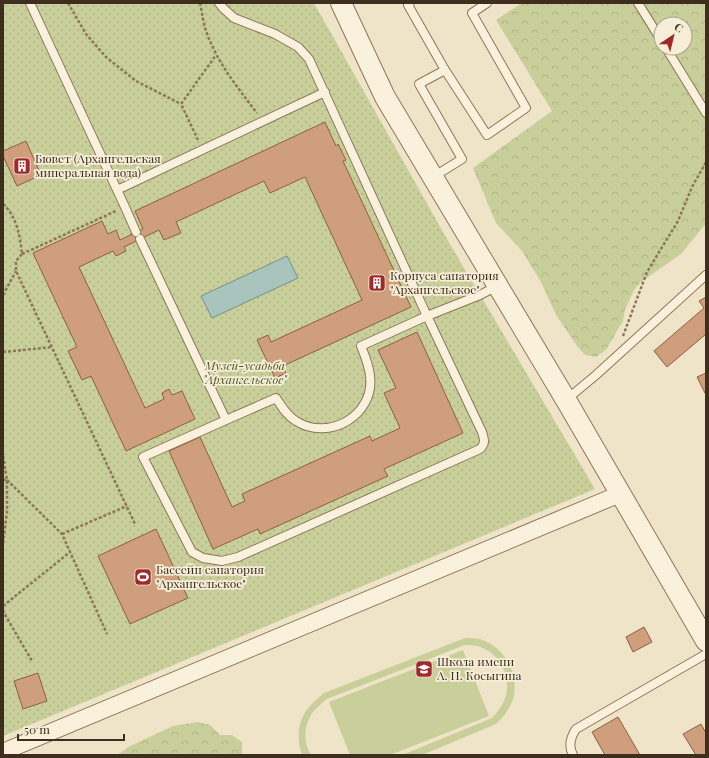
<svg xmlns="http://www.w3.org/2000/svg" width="709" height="758" font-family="'Playfair Display',serif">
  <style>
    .forest { fill: url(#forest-crowns); fill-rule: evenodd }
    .park { fill: url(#park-dots) }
    .pitch { fill: #c9cf9b }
    .water { fill: #a9c4bc; stroke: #6f938a }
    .building { fill: #cf9f7d; stroke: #8d5f41 }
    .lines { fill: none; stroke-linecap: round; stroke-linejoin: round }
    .service-casing { stroke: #8d765c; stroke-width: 10 }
    .minor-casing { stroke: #8d765c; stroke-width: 18 }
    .tertiary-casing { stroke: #8d765c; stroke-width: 22 }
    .path { stroke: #8d765c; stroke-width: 2.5; stroke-dasharray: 3 2; stroke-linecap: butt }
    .service { stroke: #faf1dc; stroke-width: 8 }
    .minor { stroke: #faf1dc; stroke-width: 16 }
    .tertiary { stroke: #faf1dc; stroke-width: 20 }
    .labels { text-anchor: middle; stroke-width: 3.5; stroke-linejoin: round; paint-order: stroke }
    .poi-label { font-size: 12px; fill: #3d2e20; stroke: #f7eed8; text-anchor: start }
    .park-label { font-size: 12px; font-style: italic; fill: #4d5a26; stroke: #f7eed8 }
  </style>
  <defs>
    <pattern id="forest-crowns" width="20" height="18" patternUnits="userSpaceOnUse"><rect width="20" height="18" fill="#c9cf9b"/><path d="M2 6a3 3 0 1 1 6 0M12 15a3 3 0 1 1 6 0" fill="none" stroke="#aeb285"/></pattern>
    <pattern id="park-dots" width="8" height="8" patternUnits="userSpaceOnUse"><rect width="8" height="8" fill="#c9cf9b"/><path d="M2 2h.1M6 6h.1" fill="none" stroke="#aeb285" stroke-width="1.8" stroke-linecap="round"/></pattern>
  </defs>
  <rect width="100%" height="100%" fill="#f0e4c8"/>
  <path class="forest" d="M522,3H706V225L703,227L681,254L641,282L634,290L625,310L623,321L606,350L596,357L585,355L577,346L556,315L541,282L522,251L496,223L473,168L552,111L496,20ZM661,24H685V48H661Z
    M198,722L210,725L220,735H232L242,742V755H117L130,746L173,726Z"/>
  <path class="park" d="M3,3H314L447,239L595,489L3,736Z"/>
  <path class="pitch" d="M465,638C470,638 476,638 480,639C504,647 518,671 514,695C512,706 504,717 496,724L422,755H402L492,718C498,712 504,703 506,695C511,674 498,651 477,646C473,645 469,645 465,645L327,699C322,703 315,709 311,715C304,727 303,743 311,755H302C297,741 297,724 306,711C311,704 318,698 324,693Z
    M463,650L489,716L390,755H350L329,702Z"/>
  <path class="water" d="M287,256L298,278L212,318L201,296Z"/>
  <path class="building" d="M325,122L336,146L338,144L346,160L343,161L411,307L283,366L286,373L275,378L257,340L268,335L271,342L362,300L305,177L270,193L264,181L176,222L181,233L164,240L159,230L124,247L126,251L116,256L113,251L79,267L145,408L164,399L162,393L169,389L172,395L182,391L195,419L126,451L91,376L82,380L68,351L77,347L33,253L102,221L108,234L116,230L120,240L143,229L135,211Z
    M26,141L41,175L17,186L3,156V151Z
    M706,297V334L667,367L654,351L704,308L699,301Z
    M417,332L463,433L384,469L388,476L260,534L258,529L213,549L169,451L200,437L232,507L245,501L242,494L370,436L372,441L400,428L384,393L396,388L378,350Z
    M706,373V395L697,377Z
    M156,529L188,598L130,624L98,556Z
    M644,627L652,642L633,652L626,637Z
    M38,673L47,701L23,709L14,681Z
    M618,717L640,755H605L592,732Z
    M701,724L706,733V755H696L683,734Z"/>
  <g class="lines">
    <defs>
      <path id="service" d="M30,3L125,207L136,232
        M219,3L223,8L234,18L275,34L298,47L309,59L427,316L480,295L497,286
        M410,3L408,5L445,70L419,84L462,159L433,177
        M638,3L661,40
        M666,48L706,113
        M445,70L487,135L526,108L472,13L487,3
        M117,190L325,92
        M140,239L226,420L276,398C282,407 287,416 296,421C329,442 375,415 370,376C369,365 365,356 361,346L427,316L482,432C484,439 486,443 480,449L238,557L222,561L203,558L192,552L143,457L226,420
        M566,400L596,375L706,275
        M573,755C568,746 570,738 576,729L706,654"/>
      <path id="minor" d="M3,752L620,494"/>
      <path id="tertiary" d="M341,3L355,33L385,97L566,400L706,641"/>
    </defs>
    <use href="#service" class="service-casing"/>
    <use href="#minor" class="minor-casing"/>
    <use href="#tertiary" class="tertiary-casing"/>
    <path class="path" d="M68,3L86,34L106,57L136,81L181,104
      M200,3C202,12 203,22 206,31C217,62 237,87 257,113
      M198,140L181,104L216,55
      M3,204C17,217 20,236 22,254L16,261V271L135,524
      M22,254L116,211
      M3,295L16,271
      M623,336L647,272L678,221L692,187L706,162
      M3,352L52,347
      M3,456L7,480V512L3,543
      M3,480H7
      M7,480L62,534L107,634
      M62,534L127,506
      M3,606L70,552
      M3,610L4,613L32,661"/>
    <use href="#service" class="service"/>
    <use href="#minor" class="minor"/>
    <use href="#tertiary" class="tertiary"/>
  </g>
  <defs>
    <symbol id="building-square" viewBox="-11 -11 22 22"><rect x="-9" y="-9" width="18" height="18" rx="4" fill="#9e2a2b" stroke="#f7eed8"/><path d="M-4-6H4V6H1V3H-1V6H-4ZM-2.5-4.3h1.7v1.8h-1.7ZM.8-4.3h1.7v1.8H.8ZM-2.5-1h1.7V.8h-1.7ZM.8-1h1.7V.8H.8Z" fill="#fff"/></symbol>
    <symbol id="stadium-square" viewBox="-11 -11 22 22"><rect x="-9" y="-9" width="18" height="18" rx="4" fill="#9e2a2b" stroke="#f7eed8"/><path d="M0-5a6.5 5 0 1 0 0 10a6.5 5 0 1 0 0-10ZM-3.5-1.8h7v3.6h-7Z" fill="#fff"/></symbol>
    <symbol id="school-square" viewBox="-11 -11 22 22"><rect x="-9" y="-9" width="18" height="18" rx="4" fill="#9e2a2b" stroke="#f7eed8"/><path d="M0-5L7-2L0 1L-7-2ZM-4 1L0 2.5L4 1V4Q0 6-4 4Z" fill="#fff"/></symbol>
  </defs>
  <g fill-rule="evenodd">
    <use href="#building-square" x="12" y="156" width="20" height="20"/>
    <use href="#building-square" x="367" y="273" width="20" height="20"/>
    <use href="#stadium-square" x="133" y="567" width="20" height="20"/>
    <use href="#school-square" x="414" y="659" width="20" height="20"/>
  </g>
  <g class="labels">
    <g class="poi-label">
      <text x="35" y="163">Бювет (Архангельская<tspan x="35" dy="14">минеральная вода)</tspan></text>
      <text x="390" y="280">Корпуса санатория<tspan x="390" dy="14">"Архангельское"</tspan></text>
      <text x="156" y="574">Бассейн санатория<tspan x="156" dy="14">"Архангельское"</tspan></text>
      <text x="437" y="666">Школа имени<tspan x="437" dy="14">А. Н. Косыгина</tspan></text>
    </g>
    <g class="park-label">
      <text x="245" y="370">Музей-усадьба<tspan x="245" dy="14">"Архангельское"</tspan></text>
    </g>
  </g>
  <rect width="709" height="758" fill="none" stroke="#3d2e20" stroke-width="8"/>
  <g transform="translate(673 36) rotate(35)"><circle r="19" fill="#f7eed8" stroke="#ada18e"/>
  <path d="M0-3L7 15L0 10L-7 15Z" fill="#9e2a2b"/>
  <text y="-6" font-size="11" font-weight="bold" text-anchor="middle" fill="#3d2e20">С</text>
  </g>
  <path d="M18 734v6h106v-6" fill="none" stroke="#3d2e20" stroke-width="2"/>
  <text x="24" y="734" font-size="12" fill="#3d2e20" stroke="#f7eed8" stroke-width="3" paint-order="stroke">50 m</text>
</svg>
